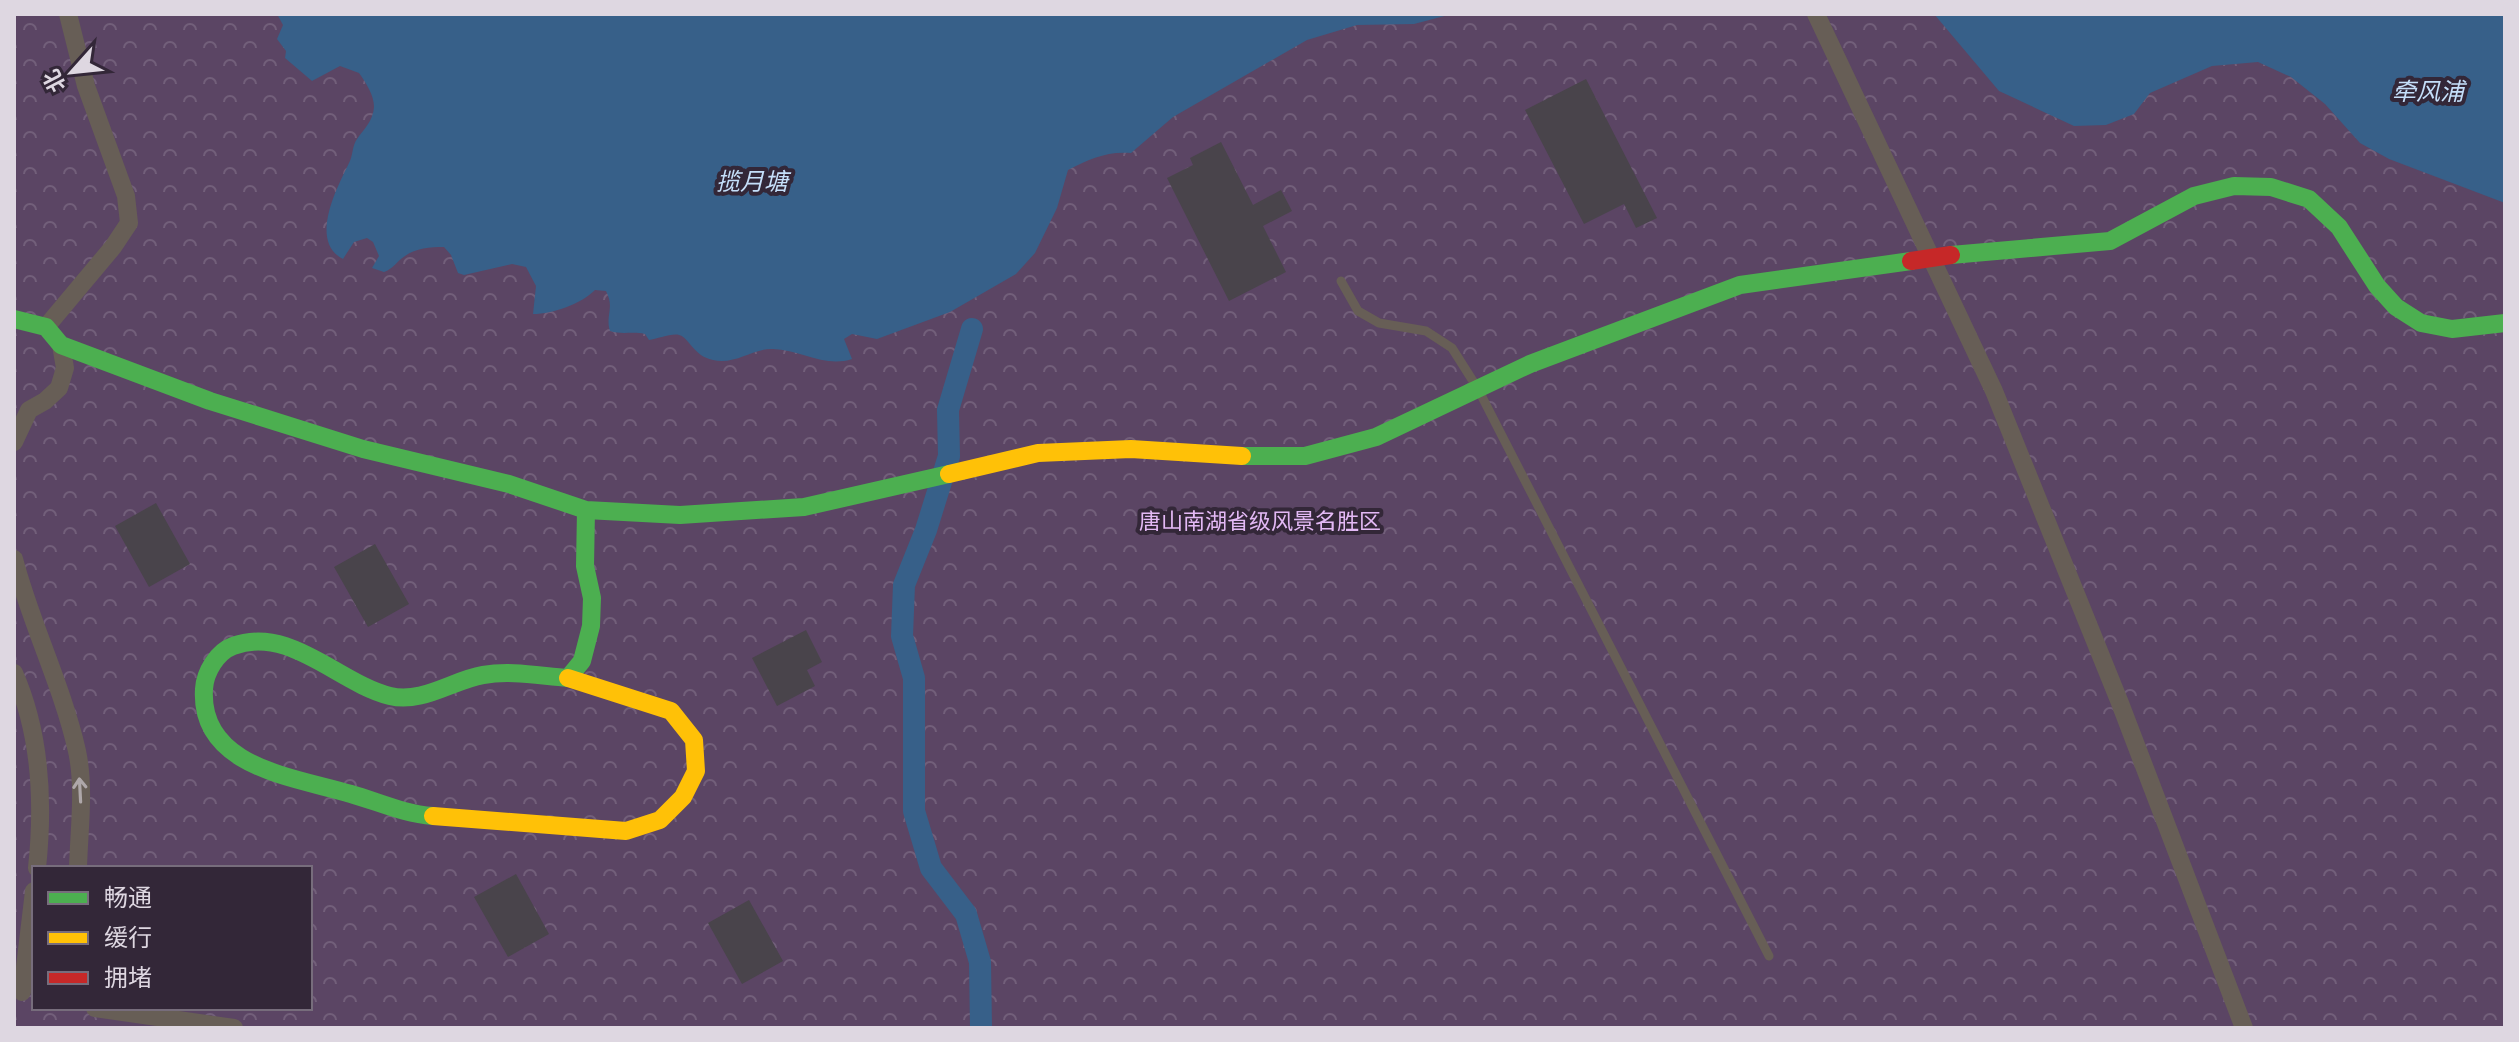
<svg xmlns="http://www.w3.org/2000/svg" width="2519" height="1042" font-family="'Titillium Web','Noto Sans SC',sans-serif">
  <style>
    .park { fill: url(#park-crowns); fill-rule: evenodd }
    .water { fill: #376089 }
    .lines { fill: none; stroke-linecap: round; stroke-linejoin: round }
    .canal { stroke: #376089; stroke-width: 22 }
    .building { fill: #49444b }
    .lane { stroke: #675e56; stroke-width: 9 }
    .street { stroke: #675e56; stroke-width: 18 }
    .fast { stroke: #4caf50; stroke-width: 18 }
    .slow { stroke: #ffc107; stroke-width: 18 }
    .jam-bridge { stroke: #c62828; stroke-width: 18 }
    .oneway { stroke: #aea7a9 }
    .labels { text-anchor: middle; stroke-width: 8; stroke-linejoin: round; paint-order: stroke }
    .park-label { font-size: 22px; fill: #e3b9f5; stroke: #332738 }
    .water-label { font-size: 24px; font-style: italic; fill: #c5dffa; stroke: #332738 }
  </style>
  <defs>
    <pattern id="park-crowns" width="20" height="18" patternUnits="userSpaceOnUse" patternTransform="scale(2)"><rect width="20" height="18" fill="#5b4564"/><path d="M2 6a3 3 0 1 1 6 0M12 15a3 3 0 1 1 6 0" fill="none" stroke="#725f7a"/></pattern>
  </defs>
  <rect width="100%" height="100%" fill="#322b34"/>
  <path class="park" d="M14,14H2505V1028H14ZM34,868H310V1008H34Z"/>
  <path class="water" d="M277,14H1452L1414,24L1357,25L1307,40L1173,117L1131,153C1107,151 1089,159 1068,170L1057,208L1035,253L1016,274L950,312L877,339L852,334L844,339L852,359C825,368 801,350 773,349C753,348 736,365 713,360C693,356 689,337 679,335C672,333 657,339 649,340L645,334C633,331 622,335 610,331C605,315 615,308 606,291L595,290C581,304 553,314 533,314L536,286L526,267L512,264L464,275L458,273L451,255L444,247C430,247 416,248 405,256C396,262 393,269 384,272L372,268L379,256L373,242L367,238L354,242L343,259C308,241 338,186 349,163C353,156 352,146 357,139C364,129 373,121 374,107C374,95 366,83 359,73L340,66L312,81L285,58L286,51L277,39L283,25Z
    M1934,14H2505V203L2389,159L2360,143L2325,104L2291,77L2258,62L2212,66L2150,93L2134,114L2106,125L2074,126L1999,91Z"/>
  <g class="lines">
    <path class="canal" d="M972,329L948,410L949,456L926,530L904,585L902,636L914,678V811L931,868L966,914L980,962L981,1028"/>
  </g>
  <path class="building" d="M1586,79L1657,218L1636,228L1624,204L1584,224L1525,110Z
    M1221,142L1253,205L1281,190L1292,211L1263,226L1286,272L1229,301L1167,178L1193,165L1190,158Z
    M156,503L190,564L149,587L115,526Z
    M375,544L409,604L368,627L334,567Z
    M806,630L822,662L807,670L815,686L777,706L752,658Z
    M516,874L549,934L508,957L474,897Z
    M749,900L783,961L742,984L708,923Z"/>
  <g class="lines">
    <path class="lane" d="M1341,281L1358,311L1379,323L1426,331L1452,348L1478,389L1769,956"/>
    <path class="street" d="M1816,14L1994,391L2120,703L2244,1028
      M46,327L113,247L129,223L126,196L86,86L68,14
      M14,442L29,410L45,401L59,388L65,368L61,345
      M14,559C31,624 62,685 77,751C85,788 79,830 78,868
      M14,673C41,734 44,802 37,868
      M22,992L34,891
      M95,1008L234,1028"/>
    <path class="fast" d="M1951,255L2110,241L2194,196L2234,186L2271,187L2309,199L2339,227L2377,286L2396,307L2421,323L2452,329L2505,323
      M14,319L46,327L61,345L210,401L363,449L509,484L586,510L680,515L804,507L949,474
      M1242,456H1305L1376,437L1530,364L1740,285L1911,261
      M433,816C404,814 379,802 351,794C295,777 199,768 204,689C205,672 217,652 233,646C290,625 338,683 390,696C422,704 453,680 483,675C511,670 540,676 568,678L582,661L591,626L592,598L585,566L586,510"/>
    <path class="slow" d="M949,474L1038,453L1131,449L1242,456
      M433,816L626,831L660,820L683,797L696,771L694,740L671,711L568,678"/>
    <path class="jam-bridge" d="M1911,261L1951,255"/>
  </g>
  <defs><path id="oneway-shaft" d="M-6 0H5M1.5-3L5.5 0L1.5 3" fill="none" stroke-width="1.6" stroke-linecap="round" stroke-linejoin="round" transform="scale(2)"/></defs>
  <use class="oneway" href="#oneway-shaft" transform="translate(80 790) rotate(-93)"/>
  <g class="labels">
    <g class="park-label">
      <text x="1260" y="529">唐山南湖省级风景名胜区</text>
    </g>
    <g class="water-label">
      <text x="2428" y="100">牵风浦</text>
      <text x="752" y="190">揽月塘</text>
    </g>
  </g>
  <rect width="2519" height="1042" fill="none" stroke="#ded7e1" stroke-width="32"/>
  <rect x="32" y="866" width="280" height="144" fill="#332738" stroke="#776d7c" stroke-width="2"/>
  <rect x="48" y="892" width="40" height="12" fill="#4caf50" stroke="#776d7c" stroke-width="2"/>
  <text x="104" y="906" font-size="24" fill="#ded7e1">畅通</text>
  <rect x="48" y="932" width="40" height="12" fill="#ffc107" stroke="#776d7c" stroke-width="2"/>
  <text x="104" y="946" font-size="24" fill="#ded7e1">缓行</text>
  <rect x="48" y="972" width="40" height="12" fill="#c62828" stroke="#776d7c" stroke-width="2"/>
  <text x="104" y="986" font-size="24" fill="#ded7e1">拥堵</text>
  <g transform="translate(72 72) rotate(243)" stroke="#332738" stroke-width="6" paint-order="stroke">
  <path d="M0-6L14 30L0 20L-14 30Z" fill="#ded7e1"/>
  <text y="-12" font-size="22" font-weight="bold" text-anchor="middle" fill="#ded7e1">北</text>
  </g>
</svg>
